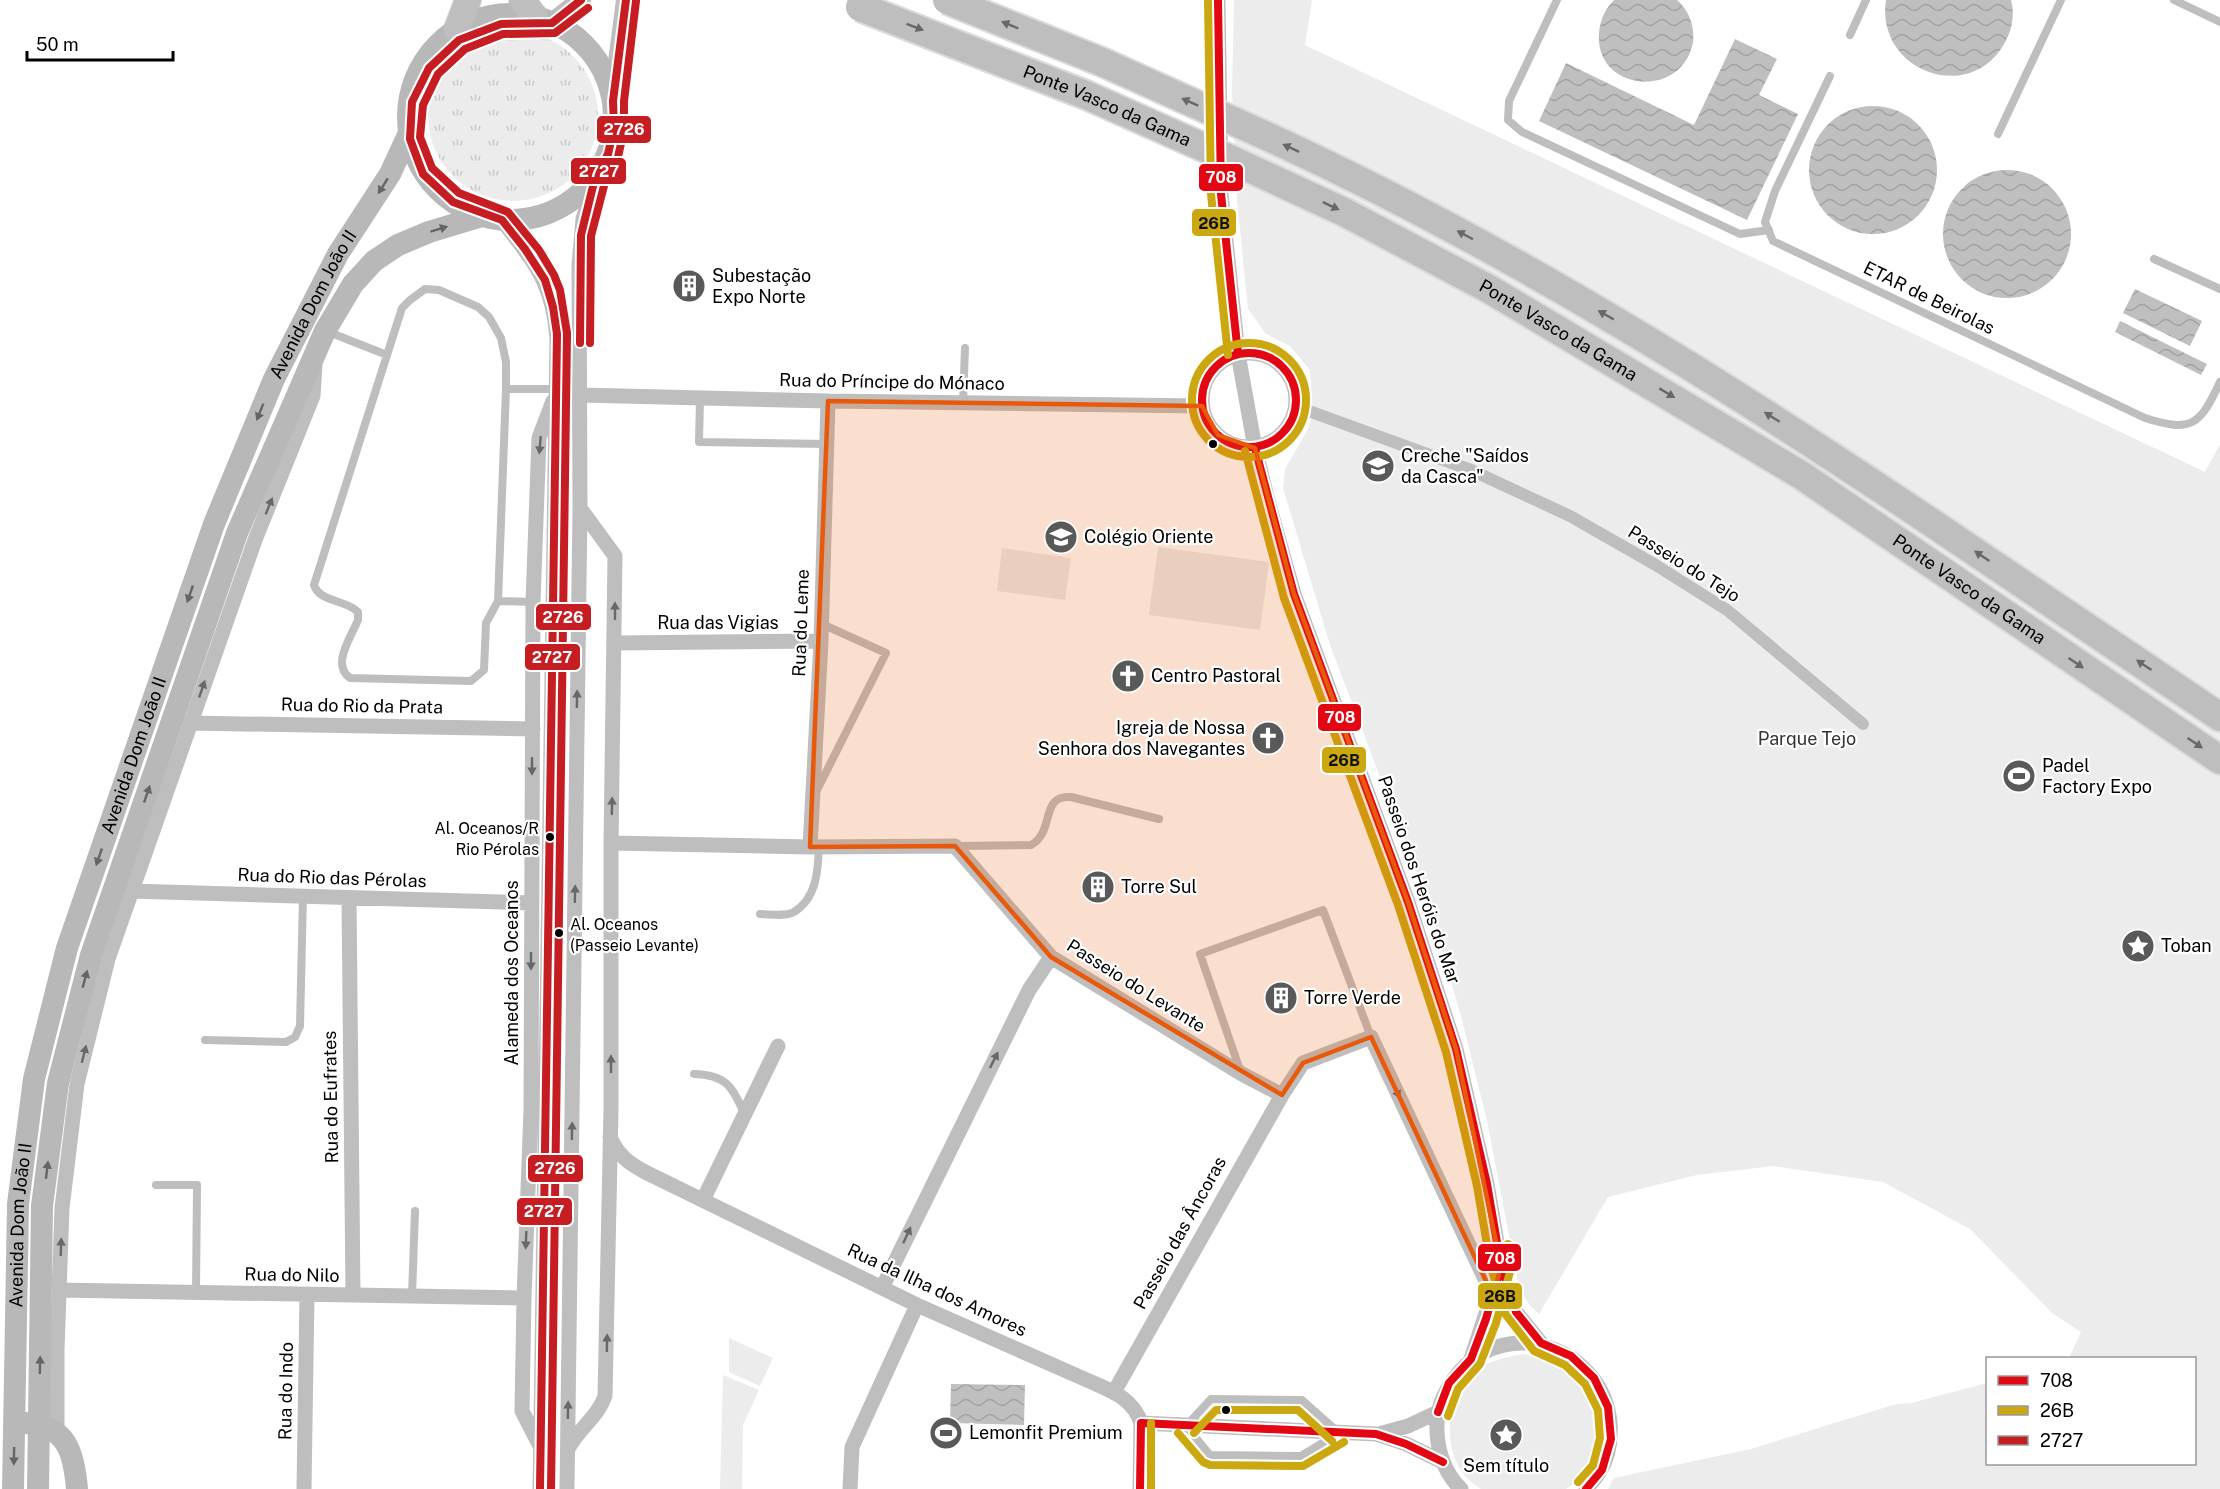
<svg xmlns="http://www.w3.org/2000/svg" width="2220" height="1489" font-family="'Public Sans',sans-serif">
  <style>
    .grass { fill: url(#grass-tufts) }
    .park { fill: #ececec }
    .water { fill: url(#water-waves) }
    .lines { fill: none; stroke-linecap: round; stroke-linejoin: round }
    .trunk-casing { stroke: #dbdbdb; stroke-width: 28 }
    .motorway-casing { stroke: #dbdbdb; stroke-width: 32 }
    .service { stroke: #bebebe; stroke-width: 8 }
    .pedestrian { stroke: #bebebe; stroke-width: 12 }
    .minor { stroke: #bebebe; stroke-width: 15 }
    .tertiary { stroke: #bebebe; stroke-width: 20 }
    .secondary { stroke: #b8b8b8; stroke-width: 22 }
    .trunk { stroke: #bebebe; stroke-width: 26 }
    .motorway { stroke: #bebebe; stroke-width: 28 }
    .motorway-bridge-casing { stroke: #dbdbdb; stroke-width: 32; stroke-linecap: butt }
    .motorway-bridge { stroke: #bebebe; stroke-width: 28 }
    .bus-1-casing { stroke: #fff; stroke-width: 12 }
    .bus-2-casing { stroke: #fff; stroke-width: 12 }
    .bus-3-casing { stroke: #fff; stroke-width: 12 }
    .bus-4-casing { stroke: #fff; stroke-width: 12 }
    .bus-1 { stroke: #e30613; stroke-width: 8 }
    .bus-2 { stroke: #cca810; stroke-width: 8 }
    .bus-3 { stroke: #c61d23; stroke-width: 8 }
    .bus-4 { stroke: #c61d23; stroke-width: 8 }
    .oneway { fill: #686868 }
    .oneway2 { fill: #656565 }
    .marked { fill: #e8590c; fill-opacity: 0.2; stroke: #e8590c; stroke-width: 4.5; stroke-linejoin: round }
    .bus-dot { fill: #000; stroke: #fff; stroke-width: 2 }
    .labels { text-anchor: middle; stroke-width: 4.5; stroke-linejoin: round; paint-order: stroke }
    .bus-label { font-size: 16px; fill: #000; stroke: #fff; text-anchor: end }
    .street-label { font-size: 18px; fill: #000; stroke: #fff }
    .poi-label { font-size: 18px; fill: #000; stroke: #fff; text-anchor: start }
    .park-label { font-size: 18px; fill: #333; stroke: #fff }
    .line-badge { stroke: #fff; stroke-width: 2 }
    .badge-label { font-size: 16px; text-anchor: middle; font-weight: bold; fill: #fff }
    .pale-badge-label { font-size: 16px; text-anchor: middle; font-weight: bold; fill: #111 }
  </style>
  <defs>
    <pattern id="grass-tufts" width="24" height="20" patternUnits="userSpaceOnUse" patternTransform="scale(1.5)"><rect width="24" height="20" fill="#ececec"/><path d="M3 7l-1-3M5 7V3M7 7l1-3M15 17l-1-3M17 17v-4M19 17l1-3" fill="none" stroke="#c9c9c9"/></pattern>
    <pattern id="water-waves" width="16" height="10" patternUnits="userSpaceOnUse" patternTransform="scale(1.5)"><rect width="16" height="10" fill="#bfbfbf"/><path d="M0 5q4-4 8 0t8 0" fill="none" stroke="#a2a2a2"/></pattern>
  </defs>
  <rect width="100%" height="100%" fill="#fff"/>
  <path class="grass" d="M428 116a85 85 0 1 1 170 0a85 85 0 1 1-170 0Z"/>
  <path class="park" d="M1234,0H1312L1305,45L2205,472L2220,444V1489H1608L1614,1478L1751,1449L1896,1404L1911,1403L1987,1383L1988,1464H2194V1358H2069L2081,1332L2052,1313L1970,1229L1883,1182L1773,1166L1697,1175L1608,1197L1539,1314C1528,1305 1523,1296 1518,1282L1487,1121L1461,1016L1438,938L1423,890L1330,645L1283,488L1285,469L1308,429L1313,412L1310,370L1290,346L1266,334L1248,309L1237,200L1232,90Z
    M1158,547L1269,562L1260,630L1149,615Z
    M1002,548L1071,558L1065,600L997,591Z
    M729,1338L773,1358L760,1386L729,1372Z
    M1523,1354C1540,1357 1557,1360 1571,1371C1606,1400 1607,1465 1566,1489H1481C1440,1466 1441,1400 1475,1372C1489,1360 1506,1357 1523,1354Z
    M723,1375L759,1390L743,1425L742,1489H720Z"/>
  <path class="water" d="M1614,0H1677C1689,10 1695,27 1693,42C1682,101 1594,91 1599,33C1600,20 1605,9 1614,0Z
    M1886,0H2011C2015,15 2012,31 2004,44C1969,106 1875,70 1886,0Z
    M1735,39L1777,59L1759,95L1798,114L1747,220L1539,121L1566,63L1694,125Z
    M1809 170a64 64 0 1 1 128 0a64 64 0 1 1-128 0Z
    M1943 234a64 64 0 1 1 128 0a64 64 0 1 1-128 0Z
    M2135,289L2202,321L2190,346L2123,313Z
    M2120,321L2207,364L2201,375L2115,332Z
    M951,1384L1025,1385L1024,1425L950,1423Z"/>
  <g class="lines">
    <defs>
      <path id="trunk" d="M522,0L535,17
        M457,29L468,0"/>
      <g id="motorway">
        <path d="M1262,134C1516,250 1751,400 1981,556C2061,610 2141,663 2220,717"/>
        <path id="s2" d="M1223,156L1344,212L1489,289L1801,475L2220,760"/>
      </g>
    </defs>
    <use href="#trunk" class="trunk-casing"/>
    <use href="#motorway" class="motorway-casing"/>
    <path class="service" d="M1557,0L1509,101L1508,120L1522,132L1740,234L1769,230
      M2174,0L2220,22
      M1850,35L1866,0
      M1830,76L1775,191L1765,222L1773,241L2145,418C2192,433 2200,425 2220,382
      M1998,134L2061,0
      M2154,259L2220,289
      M326,331L387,355L402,308L410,300L425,289L439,290L478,307L489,317L501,338L506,362V389L498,601L486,623L484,670L471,681L350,678C331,665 351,637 358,620V612C347,600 319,602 314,585L387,355
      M506,389H557
      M700,398L699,442L827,444
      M963,403L965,348
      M498,601L533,602
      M817,790L886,653L822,624
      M957,846L1031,845C1056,831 1039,795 1071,797L1159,819
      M760,914C770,914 785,917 794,912C817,898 818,870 819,847
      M205,1040L286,1042L295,1037L300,1026L303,896
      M1241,1073L1200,954L1323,910L1371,1037
      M694,1074C726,1075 732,1086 744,1113
      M156,1185H197L196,1292
      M412,1296L415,1211
      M1211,1399L1302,1400L1339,1433L1301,1456L1210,1455L1186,1426Z"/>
    <path class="pedestrian" d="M1295,406L1471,470L1570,516L1654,564L1727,610L1863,724"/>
    <path class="minor" d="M1218,0L1221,194L1238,354L1255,448L1268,501L1294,594L1408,902L1456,1049L1487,1184L1501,1266L1516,1312L1541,1343
      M502,220C535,264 553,282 557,339L540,1489
      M1202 400a47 47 0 1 1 94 0a47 47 0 1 1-94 0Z
      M581,395L828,401L1202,406
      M615,643L821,641
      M190,723L533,729
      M611,843L810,847L955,846L1051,957L1242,1074L1282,1095L1303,1063L1371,1037L1493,1296
      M810,847L821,641L828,401
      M131,891L532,903
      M349,898L353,1295
      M610,1137C618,1156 630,1164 647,1173L917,1305L1089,1381C1111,1391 1133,1398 1141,1423L1140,1489
      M703,1200L778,1046
      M882,1288L1029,990L1051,957
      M59,1290L524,1298
      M1471,1359L1495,1286
      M1114,1392L1282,1095
      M1141,1423L1376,1434L1406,1444L1443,1462
      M57,1432V1350L62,1208L77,1084L108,959L255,540L313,396L315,366
      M1379,1434L1408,1426L1438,1412
      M539,1444L522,1411L524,1298L531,1109L533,602L539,438L553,401
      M568,1449C578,1429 598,1417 605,1396L611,1109V843L615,556L580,508
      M304,1489L307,1294
      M567,1489L580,508L579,265L583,219L595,178
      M850,1489L852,1447L917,1305
      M1461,1489C1443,1472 1436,1446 1437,1423C1438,1402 1448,1385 1461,1370C1511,1315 1604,1350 1610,1423C1611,1438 1609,1457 1600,1471C1597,1477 1591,1483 1586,1489"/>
    <path class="tertiary" d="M552,23L581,0
      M613,101L626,0"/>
    <g class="secondary">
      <circle cx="511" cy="117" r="103"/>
      <path d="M25,1423C67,1425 74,1453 77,1489"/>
      <path id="s1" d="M13,1489L18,1204L34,1079L67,948L214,524L274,379L338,254L390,174L409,133"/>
      <path d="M38,1489L42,1206L58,1083L91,955L237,533L325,331L353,284L374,261L398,245L429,232L482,216"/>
    </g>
    <use href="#trunk" class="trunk"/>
    <use href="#motorway" class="motorway"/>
    <defs>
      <g id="motorway-bridge">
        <path d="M947,0L1102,62L1262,134"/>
        <path id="s3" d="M860,7L1086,95L1223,156"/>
      </g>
    </defs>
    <use href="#motorway-bridge" class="motorway-bridge-casing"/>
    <use href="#motorway-bridge" class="motorway-bridge"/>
    <defs>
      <path id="bus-1" d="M1218,0L1221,194L1238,354
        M1202 400a47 47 0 1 1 94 0a47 47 0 1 1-94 0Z
        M1255,448L1294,594L1408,902L1456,1049L1487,1184L1501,1266L1516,1312L1541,1343L1571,1356L1594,1378L1608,1407L1611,1439L1602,1470L1586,1489
        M1438,1412L1449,1383L1471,1359L1486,1319L1501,1266L1498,1245
        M1141,1423L1376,1434L1406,1444L1443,1462
        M1140,1489L1141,1423"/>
      <path id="bus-2" d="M1208,0L1211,194L1228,355
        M1192 400a57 57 0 1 1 114 0a57 57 0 1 1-114 0Z
        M1245,451L1284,598L1398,905L1446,1052L1477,1186L1491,1268L1506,1315L1534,1351L1565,1365L1585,1384L1598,1410L1600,1438L1593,1465L1578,1482
        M1448,1416L1458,1389L1480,1364L1496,1323L1511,1268L1508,1244
        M1178,1433L1203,1462L1210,1465L1303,1466L1344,1442
        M1194,1433L1216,1410H1298L1332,1441
        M1151,1489V1423"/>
      <path id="bus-3" d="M580,343L581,235L595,178L608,154L614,128L613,101L626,0
        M540,1489L557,334L553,307L545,280L525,249L502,220L453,202L423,174L410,139L412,102L429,68L459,40L501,24L552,23L581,0"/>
      <path id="bus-4" d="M590,343L591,236L605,182L618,157L624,130V101L636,1
        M551,1489L567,333L560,290L554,275L539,250L508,212L459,193L432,168L420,137L423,105L438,74L465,49L503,34L555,33L588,8"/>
    </defs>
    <use href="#bus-1" class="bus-1-casing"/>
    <use href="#bus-2" class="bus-2-casing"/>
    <use href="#bus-3" class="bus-3-casing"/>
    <use href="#bus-4" class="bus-4-casing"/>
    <use href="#bus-1" class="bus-1"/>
    <use href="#bus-2" class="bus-2"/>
    <use href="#bus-3" class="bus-3"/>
    <use href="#bus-4" class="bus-4"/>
  </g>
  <defs><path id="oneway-solid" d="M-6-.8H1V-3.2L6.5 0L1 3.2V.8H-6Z" transform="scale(1.5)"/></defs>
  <g class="oneway">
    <use href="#oneway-solid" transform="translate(1010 25) rotate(-158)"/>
    <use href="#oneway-solid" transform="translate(915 27) rotate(21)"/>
    <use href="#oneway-solid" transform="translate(1190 102) rotate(-156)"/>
    <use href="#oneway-solid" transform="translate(1291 148) rotate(-155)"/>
    <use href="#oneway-solid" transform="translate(1331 206) rotate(25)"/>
    <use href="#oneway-solid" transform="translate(1465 235) rotate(-152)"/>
    <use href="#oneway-solid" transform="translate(1606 315) rotate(-150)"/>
    <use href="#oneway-solid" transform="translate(1667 393) rotate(31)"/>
    <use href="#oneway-solid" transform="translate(1772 417) rotate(-148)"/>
    <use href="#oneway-solid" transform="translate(540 445) rotate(95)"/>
    <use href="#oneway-solid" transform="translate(269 506) rotate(-68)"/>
    <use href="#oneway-solid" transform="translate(1982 556) rotate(-146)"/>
    <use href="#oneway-solid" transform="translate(615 611) rotate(-90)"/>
    <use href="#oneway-solid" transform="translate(2076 663) rotate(34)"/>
    <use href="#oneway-solid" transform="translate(2144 665) rotate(-146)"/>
    <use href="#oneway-solid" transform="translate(202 689) rotate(-71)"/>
    <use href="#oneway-solid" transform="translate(577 699) rotate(-89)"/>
    <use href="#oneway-solid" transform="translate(2195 743) rotate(34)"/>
    <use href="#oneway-solid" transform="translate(532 766) rotate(90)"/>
    <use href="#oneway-solid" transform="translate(612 806) rotate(-89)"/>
    <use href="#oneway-solid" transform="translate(575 894) rotate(-89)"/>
    <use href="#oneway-solid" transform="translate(531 961) rotate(90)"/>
    <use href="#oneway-solid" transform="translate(84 1054) rotate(-76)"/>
    <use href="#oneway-solid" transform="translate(994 1060) rotate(-63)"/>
    <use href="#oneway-solid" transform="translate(611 1064) rotate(-90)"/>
    <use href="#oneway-solid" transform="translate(1396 1090) rotate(65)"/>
    <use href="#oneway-solid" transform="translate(572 1131) rotate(-89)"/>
    <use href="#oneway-solid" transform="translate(907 1235) rotate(-65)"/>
    <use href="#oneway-solid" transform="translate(526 1240) rotate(92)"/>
    <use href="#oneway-solid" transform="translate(61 1247) rotate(-88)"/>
    <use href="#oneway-solid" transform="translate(607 1343) rotate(-89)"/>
    <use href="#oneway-solid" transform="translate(568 1410) rotate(-89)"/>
  </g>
  <g class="oneway2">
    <use href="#oneway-solid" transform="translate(383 186) rotate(122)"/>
    <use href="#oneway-solid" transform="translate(439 229) rotate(-17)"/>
    <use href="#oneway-solid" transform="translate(260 412) rotate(112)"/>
    <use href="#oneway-solid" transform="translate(190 594) rotate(109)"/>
    <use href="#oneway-solid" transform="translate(147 794) rotate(-71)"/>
    <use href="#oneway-solid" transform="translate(99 857) rotate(109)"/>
    <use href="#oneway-solid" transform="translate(85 979) rotate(-75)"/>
    <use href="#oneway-solid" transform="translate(47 1170) rotate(-83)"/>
    <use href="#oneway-solid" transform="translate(40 1365) rotate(-89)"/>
    <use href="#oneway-solid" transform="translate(14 1456) rotate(91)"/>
  </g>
  <path class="marked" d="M828,401L1202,406L1218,435L1255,448L1294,594L1408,902L1456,1049L1501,1266L1493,1296L1371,1037L1303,1063L1282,1095L1051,957L955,846L810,847Z"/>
  <defs>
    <symbol id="building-disc" viewBox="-11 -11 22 22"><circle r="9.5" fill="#595959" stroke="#fff"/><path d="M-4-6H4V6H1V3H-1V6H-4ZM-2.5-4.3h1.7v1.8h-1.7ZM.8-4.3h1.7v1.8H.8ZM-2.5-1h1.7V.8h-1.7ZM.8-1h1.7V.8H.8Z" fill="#fff"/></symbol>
    <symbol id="school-disc" viewBox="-11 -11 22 22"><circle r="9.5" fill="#595959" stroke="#fff"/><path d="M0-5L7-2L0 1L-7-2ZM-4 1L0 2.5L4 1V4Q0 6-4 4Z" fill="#fff"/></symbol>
    <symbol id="church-disc" viewBox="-11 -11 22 22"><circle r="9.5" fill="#595959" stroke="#fff"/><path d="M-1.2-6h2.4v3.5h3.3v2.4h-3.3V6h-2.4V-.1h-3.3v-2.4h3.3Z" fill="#fff"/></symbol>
    <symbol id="stadium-disc" viewBox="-11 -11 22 22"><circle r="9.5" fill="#595959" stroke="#fff"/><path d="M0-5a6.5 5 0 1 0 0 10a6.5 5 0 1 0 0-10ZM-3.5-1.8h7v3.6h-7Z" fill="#fff"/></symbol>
    <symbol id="sight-disc" viewBox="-11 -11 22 22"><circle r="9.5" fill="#595959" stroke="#fff"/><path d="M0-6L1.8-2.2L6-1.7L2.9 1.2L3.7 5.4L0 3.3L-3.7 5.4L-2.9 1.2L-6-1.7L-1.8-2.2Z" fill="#fff"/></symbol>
  </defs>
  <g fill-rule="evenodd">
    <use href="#building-disc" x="670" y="267" width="38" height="38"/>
    <use href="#school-disc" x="1359" y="447" width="38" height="38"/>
    <use href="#school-disc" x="1042" y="518" width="38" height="38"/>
    <use href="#church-disc" x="1109" y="657" width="38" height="38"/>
    <use href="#church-disc" x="1249" y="719" width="38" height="38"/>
    <use href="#stadium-disc" x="2000" y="757" width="38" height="38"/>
    <use href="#building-disc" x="1079" y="868" width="38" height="38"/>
    <use href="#sight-disc" x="2119" y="927" width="38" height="38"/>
    <use href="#building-disc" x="1262" y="979" width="38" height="38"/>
    <use href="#stadium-disc" x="927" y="1414" width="38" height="38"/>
    <use href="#sight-disc" x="1487" y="1416" width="38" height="38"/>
  </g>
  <g class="bus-dot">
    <circle cx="1213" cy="444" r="5"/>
    <circle cx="550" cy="837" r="5"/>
    <circle cx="559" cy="933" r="5"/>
    <circle cx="1226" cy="1410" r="5"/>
  </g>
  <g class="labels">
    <g class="bus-label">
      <text x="539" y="834">Al. Oceanos/R<tspan x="539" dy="21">Rio Pérolas</tspan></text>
      <text x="570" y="930" text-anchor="start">Al. Oceanos<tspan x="570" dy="21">(Passeio Levante)</tspan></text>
    </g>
    <g class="street-label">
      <text dy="6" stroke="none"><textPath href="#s3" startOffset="266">Ponte Vasco da Gama</textPath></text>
      <text transform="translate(1929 298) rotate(26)" y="6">ETAR de Beirolas</text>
      <text dy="6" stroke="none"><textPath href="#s1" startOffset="1236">Avenida Dom João II</textPath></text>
      <text dy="6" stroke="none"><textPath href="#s2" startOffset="378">Ponte Vasco da Gama</textPath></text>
      <text transform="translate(892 382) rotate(1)" y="6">Rua do Príncipe do Mónaco</text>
      <text transform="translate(1684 564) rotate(32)" y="6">Passeio do Tejo</text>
      <text dy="6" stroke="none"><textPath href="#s2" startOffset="864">Ponte Vasco da Gama</textPath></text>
      <text x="718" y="629">Rua das Vigias</text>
      <text transform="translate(801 623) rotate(-88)" y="6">Rua do Leme</text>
      <text transform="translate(362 706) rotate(1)" y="6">Rua do Rio da Prata</text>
      <text dy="6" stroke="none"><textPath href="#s1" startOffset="750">Avenida Dom João II</textPath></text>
      <text transform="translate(332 878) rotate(2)" y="6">Rua do Rio das Pérolas</text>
      <text transform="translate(1419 880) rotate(71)" y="6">Passeio dos Heróis do Mar</text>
      <text transform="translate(512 973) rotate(-90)" y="6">Alameda dos Oceanos</text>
      <text transform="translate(1136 986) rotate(32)" y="6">Passeio do Levante</text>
      <text transform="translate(331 1097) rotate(-91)" y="6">Rua do Eufrates</text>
      <text dy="6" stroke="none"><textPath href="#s1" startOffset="264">Avenida Dom João II</textPath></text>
      <text transform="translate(1180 1233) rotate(-61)" y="6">Passeio das Âncoras</text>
      <text transform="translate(292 1275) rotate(1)" y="6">Rua do Nilo</text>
      <text transform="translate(937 1290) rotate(25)" y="6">Rua da Ilha dos Amores</text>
      <text transform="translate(286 1391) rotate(-89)" y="6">Rua do Indo</text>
    </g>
    <g class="poi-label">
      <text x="712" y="282">Subestação<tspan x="712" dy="21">Expo Norte</tspan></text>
      <text x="1401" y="462">Creche "Saídos<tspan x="1401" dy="21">da Casca"</tspan></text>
      <text x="1084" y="543">Colégio Oriente</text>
      <text x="1151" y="682">Centro Pastoral</text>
      <text x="1245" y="734" text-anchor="end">Igreja de Nossa<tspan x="1245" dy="21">Senhora dos Navegantes</tspan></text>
      <text x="2042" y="772">Padel<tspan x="2042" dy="21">Factory Expo</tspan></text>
      <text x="1121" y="893">Torre Sul</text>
      <text x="2161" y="952">Toban</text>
      <text x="1304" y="1004">Torre Verde</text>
      <text x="969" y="1439">Lemonfit Premium</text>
      <text x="1506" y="1472" text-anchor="middle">Sem título</text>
    </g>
    <g class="park-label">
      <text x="1807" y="745">Parque Tejo</text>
    </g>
  </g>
  <g class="line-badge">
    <rect x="596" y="115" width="56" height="29" rx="6" fill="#c61d23"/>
    <rect x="570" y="157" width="57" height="28" rx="6" fill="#c61d23"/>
    <rect x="1198" y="163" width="46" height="29" rx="6" fill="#e30613"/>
    <rect x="1191" y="208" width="46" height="29" rx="6" fill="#cca810"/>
    <rect x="535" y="603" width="57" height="28" rx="6" fill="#c61d23"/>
    <rect x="524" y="643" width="57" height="28" rx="6" fill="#c61d23"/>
    <rect x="1317" y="703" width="45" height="29" rx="6" fill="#e30613"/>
    <rect x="1321" y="746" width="46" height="28" rx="6" fill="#cca810"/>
    <rect x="527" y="1154" width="57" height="29" rx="6" fill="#c61d23"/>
    <rect x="516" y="1197" width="57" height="29" rx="6" fill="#c61d23"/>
    <rect x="1477" y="1243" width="45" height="29" rx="6" fill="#e30613"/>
    <rect x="1477" y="1282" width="46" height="28" rx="6" fill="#cca810"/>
  </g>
  <g class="badge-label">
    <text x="624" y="135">2726</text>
    <text x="599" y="177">2727</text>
    <text x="1221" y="183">708</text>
    <text x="563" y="623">2726</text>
    <text x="552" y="663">2727</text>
    <text x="1340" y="723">708</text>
    <text x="555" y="1174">2726</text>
    <text x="544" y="1217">2727</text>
    <text x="1500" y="1264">708</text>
  </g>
  <g class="pale-badge-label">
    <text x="1214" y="229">26B</text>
    <text x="1344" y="766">26B</text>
    <text x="1500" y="1302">26B</text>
  </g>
  <rect x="1986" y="1357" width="210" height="108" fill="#ffffff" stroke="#999999" stroke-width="1.5"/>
  <rect x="1998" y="1376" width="30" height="9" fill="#e30613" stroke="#999999" stroke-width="1.5"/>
  <text x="2040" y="1387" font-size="18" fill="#000000">708</text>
  <rect x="1998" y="1406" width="30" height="9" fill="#cca810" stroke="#999999" stroke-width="1.5"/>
  <text x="2040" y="1417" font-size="18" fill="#000000">26B</text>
  <rect x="1998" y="1436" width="30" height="9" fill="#c61d23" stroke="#999999" stroke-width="1.5"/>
  <text x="2040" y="1447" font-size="18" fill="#000000">2727</text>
  <path d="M27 51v9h146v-9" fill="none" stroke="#000000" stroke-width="3"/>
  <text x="36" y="51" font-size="18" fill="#000000" stroke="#ffffff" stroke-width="4.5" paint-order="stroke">50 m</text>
</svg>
